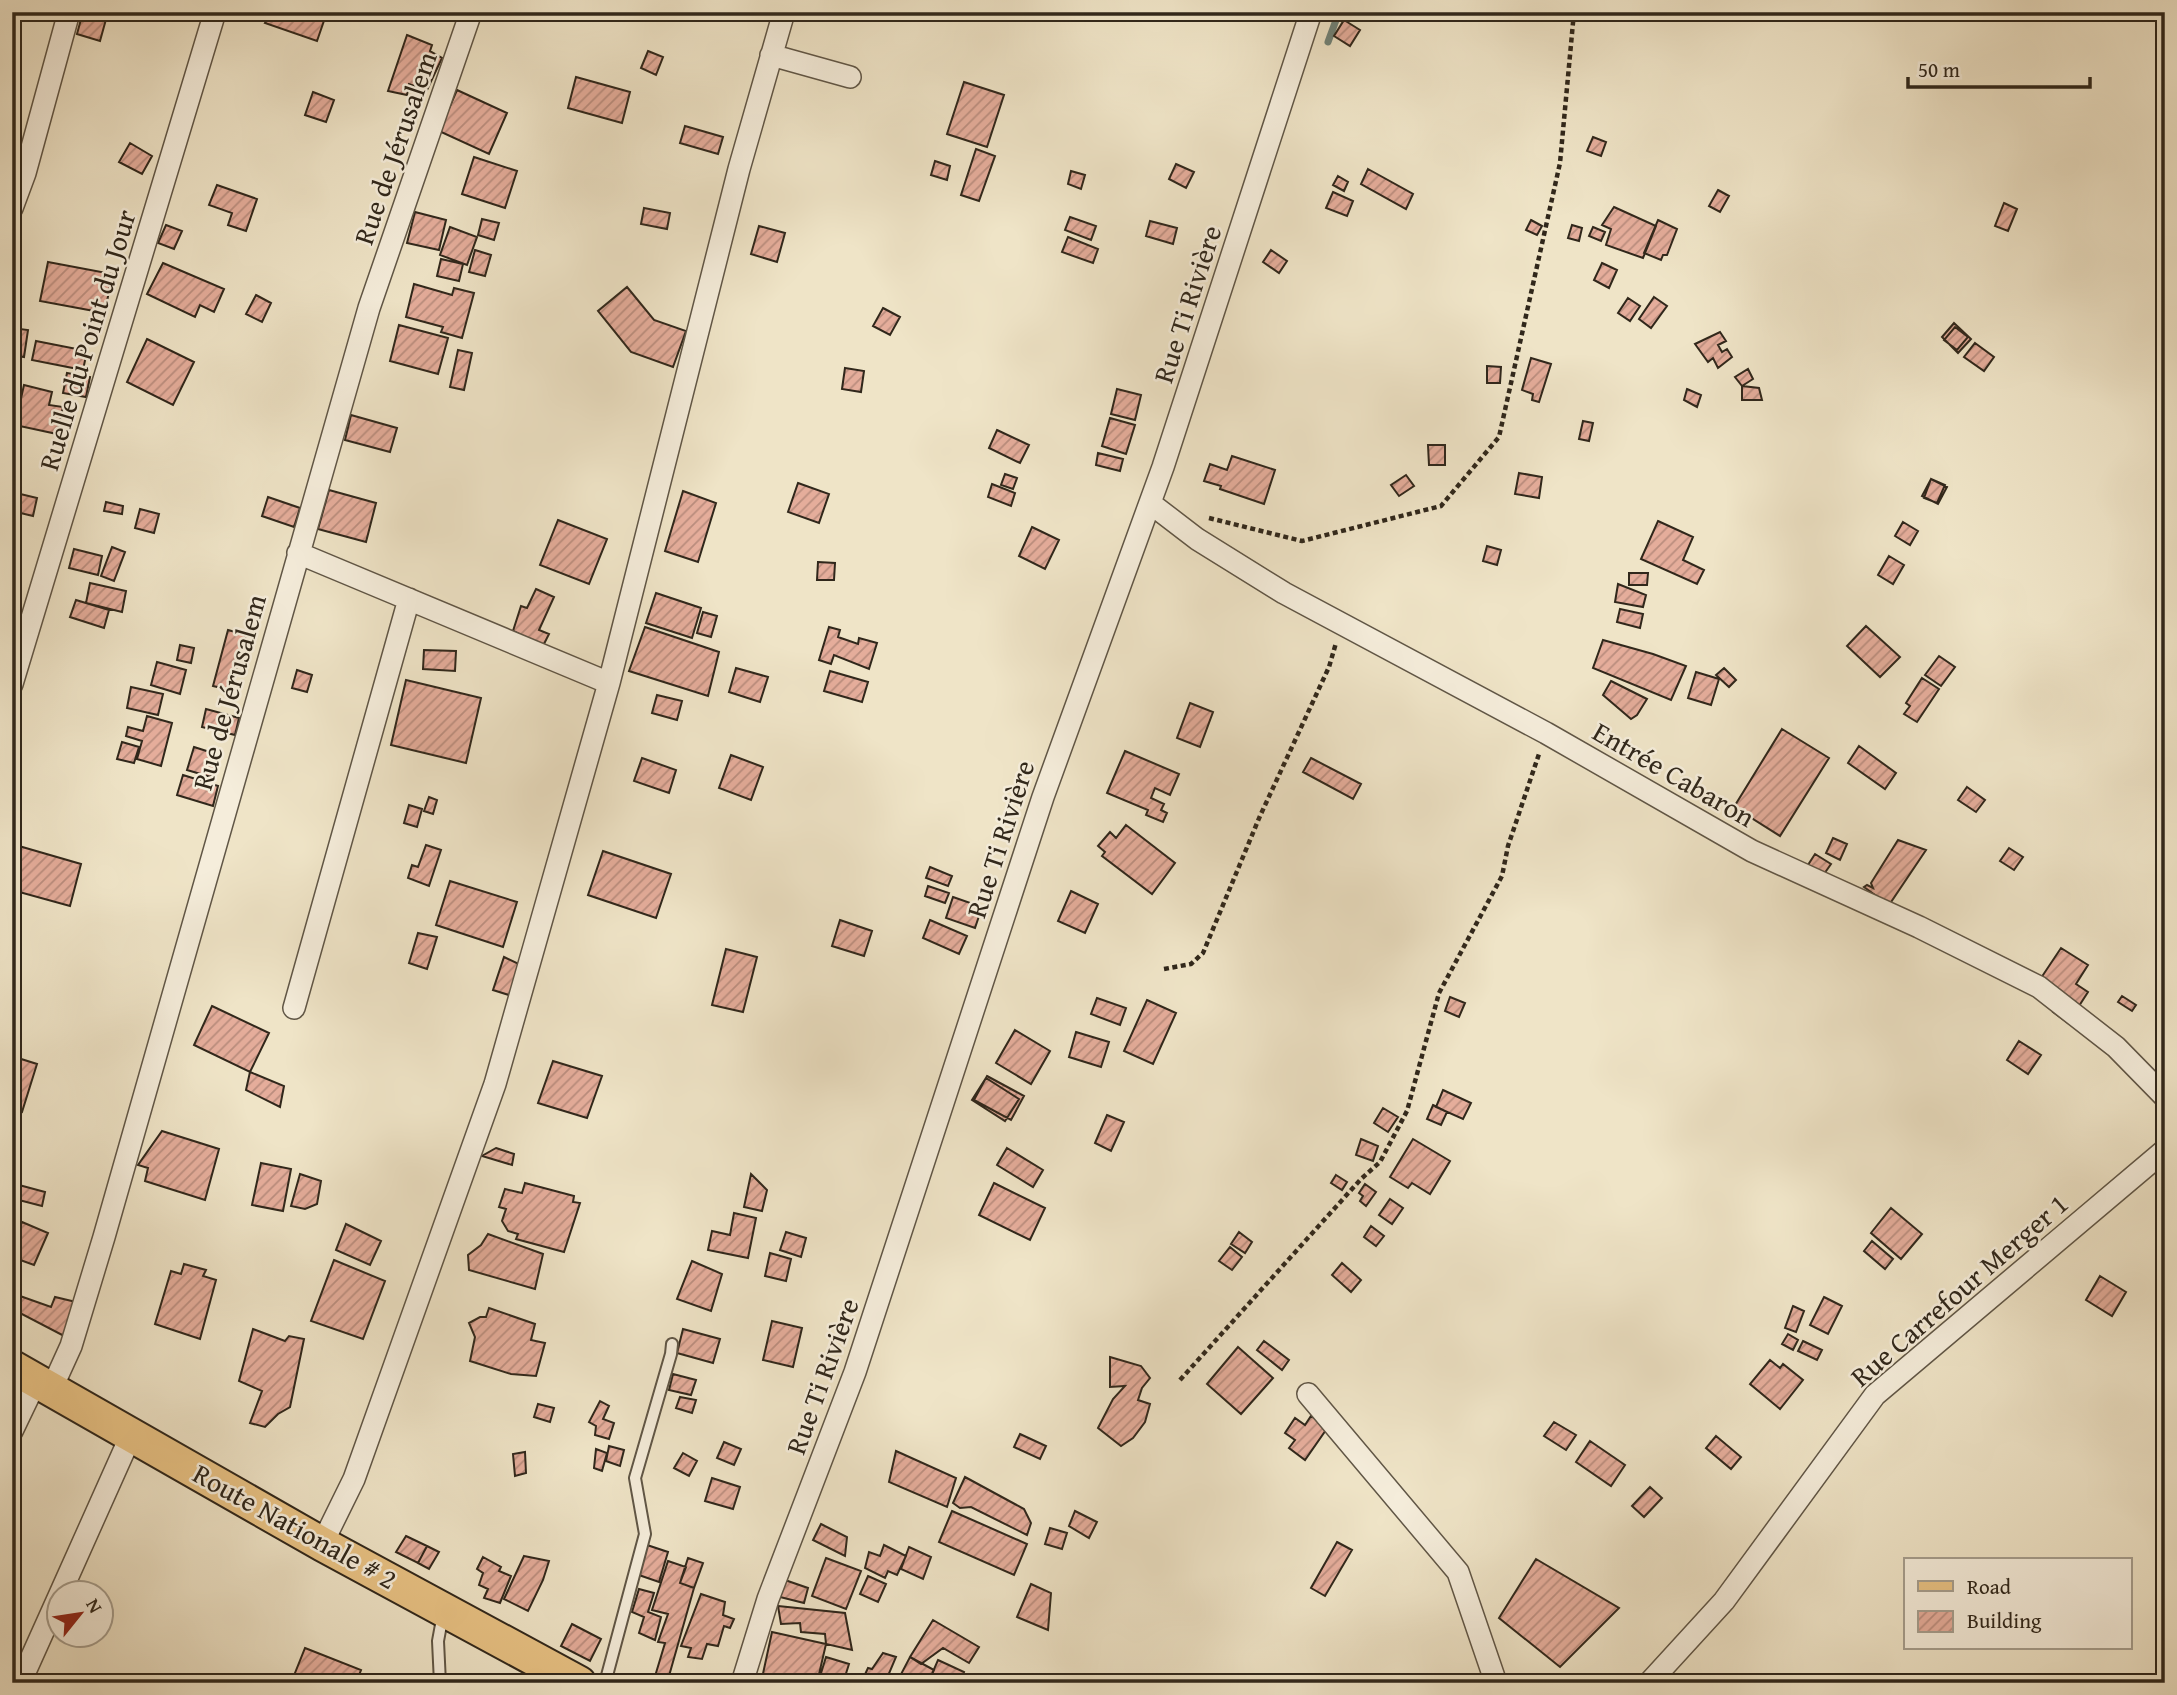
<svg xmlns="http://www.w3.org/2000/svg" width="2177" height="1695" font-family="'Gentium Book Plus',serif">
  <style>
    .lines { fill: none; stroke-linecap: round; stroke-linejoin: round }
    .stream { stroke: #708278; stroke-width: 7 }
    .building { fill: url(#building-hatch); stroke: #30271b; stroke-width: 2 }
    .lane-casing { stroke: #605646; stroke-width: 14 }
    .street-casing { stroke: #605646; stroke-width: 24 }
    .primary-casing { stroke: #30271b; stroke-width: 37 }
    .path { stroke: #30271b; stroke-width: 4.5; stroke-dasharray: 5 3.5; stroke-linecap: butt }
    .lane { stroke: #f5eddb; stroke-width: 10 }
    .street { stroke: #f5eddb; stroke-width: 21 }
    .primary { stroke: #e8c284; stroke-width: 33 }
    .labels { text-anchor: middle; stroke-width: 5; stroke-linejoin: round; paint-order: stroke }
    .street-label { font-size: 28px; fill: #30271b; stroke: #f5eddb }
  </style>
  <defs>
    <pattern id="building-hatch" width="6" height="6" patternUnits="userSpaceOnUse" patternTransform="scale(1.75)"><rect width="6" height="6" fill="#e5ad9b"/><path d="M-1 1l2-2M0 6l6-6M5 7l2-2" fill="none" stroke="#ba8d7e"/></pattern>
  </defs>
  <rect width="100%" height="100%" fill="#efe4c7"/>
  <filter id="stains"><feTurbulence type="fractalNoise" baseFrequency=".00286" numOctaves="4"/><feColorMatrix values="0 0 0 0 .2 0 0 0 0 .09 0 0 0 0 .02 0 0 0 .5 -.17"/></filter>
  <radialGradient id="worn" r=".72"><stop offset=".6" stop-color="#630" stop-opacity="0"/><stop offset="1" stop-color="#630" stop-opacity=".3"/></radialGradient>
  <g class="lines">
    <path class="stream" d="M1328,42L1339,12"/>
  </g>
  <path class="building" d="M83,12H108L100,41L77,34Z
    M272,12H327L317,41L265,23Z
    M1344,20L1360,30L1350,46L1334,36Z
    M407,35L432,45L430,51L442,58L427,90L409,84L407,95L388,91Z
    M648,51L663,57L656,75L641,68Z
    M576,77L630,92L622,123L568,108Z
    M964,82L1004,95L987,147L947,134Z
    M457,90L507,113L489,154L439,131Z
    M313,92L334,100L326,122L305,115Z
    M685,126L723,137L718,154L680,143Z
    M1593,137L1606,142L1601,156L1587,151Z
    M130,143L152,156L142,174L119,162Z
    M976,149L995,156L979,201L961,195Z
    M474,157L517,171L505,208L462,194Z
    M935,161L950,166L947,180L931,175Z
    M1176,164L1194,172L1186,188L1169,179Z
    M1368,169L1413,194L1406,209L1361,184Z
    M1071,171L1085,175L1081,189L1068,184Z
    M1338,176L1348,182L1344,191L1333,185Z
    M217,185L257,199L246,231L228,225L232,213L209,205Z
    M1718,190L1729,196L1720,212L1709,206Z
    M1333,192L1353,201L1347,216L1326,208Z
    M2004,203L2017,209L2008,231L1995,226Z
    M1614,207L1656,226L1643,258L1606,245L1611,229L1602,225Z
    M644,208L670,213L667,229L641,224Z
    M415,212L446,220L439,250L407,243Z
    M1070,217L1096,226L1091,240L1065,230Z
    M482,219L499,223L494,240L478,235Z
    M1531,220L1542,226L1537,235L1526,230Z
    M1658,220L1677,229L1667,255H1663L1661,260L1644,253Z
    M1150,221L1177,228L1173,244L1146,236Z
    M166,225L182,231L174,249L158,243Z
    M1572,225L1582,228L1579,241L1568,238Z
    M759,226L785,233L777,262L751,254Z
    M450,227L477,237L467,265L440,255Z
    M1593,227L1605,232L1601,241L1589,236Z
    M1068,237L1098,249L1093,263L1062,252Z
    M475,250L491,255L485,276L469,272Z
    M1271,250L1287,261L1279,273L1263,262Z
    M441,259L463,264L459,281L437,276Z
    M48,262L112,274L105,313L40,301Z
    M163,263L224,289L214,312L200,305L195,317L147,294Z
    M1602,263L1617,270L1609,288L1594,280Z
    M414,284L452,295L454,288L474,293L462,338L441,332L443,327L406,317Z
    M627,287L654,320L686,331L673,367L631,352L598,311Z
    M256,295L271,303L262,322L246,314Z
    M1654,297L1667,306L1651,328L1639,319Z
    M1628,298L1640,306L1630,321L1618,313Z
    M883,308L900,317L890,335L873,326Z
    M1954,323L1971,339L1958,353L1942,337Z
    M399,325L448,338L438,374L390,361Z
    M1955,327L1968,337L1957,350L1944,340Z
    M12,328L28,330L24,357L12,355Z
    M1720,332L1726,341L1718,345L1722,352L1727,349L1732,357L1718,368L1713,358L1708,362L1695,344Z
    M147,339L194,362L173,405L127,382Z
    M36,341L87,351L83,370L32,360Z
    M1975,343L1994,357L1984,371L1964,357Z
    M458,350L472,353L464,390L450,387Z
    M1531,358L1551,364L1539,402L1532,400L1533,394L1522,390Z
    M1487,366L1501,367L1500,383H1487Z
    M845,368L864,371L861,392L842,389Z
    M1748,369L1753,379L1742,386L1735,377Z
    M67,373L90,377L86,397L63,393Z
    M24,385L52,392L49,405L63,407L57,434L15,425Z
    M1742,386L1759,388L1762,400H1742Z
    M1117,389L1141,395L1135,420L1111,414Z
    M1687,389L1701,395L1697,407L1684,400Z
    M351,415L397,428L390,452L345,440Z
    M1110,418L1135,425L1126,454L1102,446Z
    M1583,421L1593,423L1589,441L1579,439Z
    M997,430L1029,445L1020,463L989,448Z
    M1428,445H1445V465H1429Z
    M1098,453L1123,459L1120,471L1096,465Z
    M1232,456L1275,470L1264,504L1220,489L1221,486L1204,481L1210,464L1227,470Z
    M1519,473L1542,477L1539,498L1515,494Z
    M1005,474L1017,478L1013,489L1001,485Z
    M1406,475L1414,486L1399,496L1391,485Z
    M1931,479L1945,485L1937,503L1924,498Z
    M1931,479L1947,487L1938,504L1922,496Z
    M798,483L829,494L819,523L788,512Z
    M992,484L1015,493L1011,506L988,497Z
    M329,490L376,503L366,542L318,529Z
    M683,491L716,503L698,562L665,551Z
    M12,492L37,498L33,516L12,511Z
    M268,497L300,508L294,527L262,516Z
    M106,502L123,506L122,514L104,511Z
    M140,509L159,514L154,533L135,528Z
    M558,520L607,539L589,584L540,565Z
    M1658,521L1693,537L1683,560L1704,570L1697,584L1641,559Z
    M1903,522L1918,531L1910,545L1895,536Z
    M1032,527L1059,540L1045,569L1019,556Z
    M1487,546L1501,550L1497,565L1483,561Z
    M112,547L125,552L114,581L101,576Z
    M74,549L102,556L98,575L69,568Z
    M1889,556L1904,565L1893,584L1878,575Z
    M818,562L835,563L834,580H817Z
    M1629,573H1648L1647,585H1629Z
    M90,583L126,591L122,612L86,603Z
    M1618,584L1646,595L1643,607L1615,602Z
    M536,589L554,597L539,630L549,634L543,646L513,631L521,606L527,608Z
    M656,593L701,608L692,638L646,623Z
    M76,600L109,610L104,628L70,617Z
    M1620,609L1643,614L1640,628L1617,622Z
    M703,612L717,616L711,637L697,633Z
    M1866,626L1900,657L1880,677L1847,646Z
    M645,627L719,652L708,696L629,671Z
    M829,627L840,630L838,637L858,644L859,638L877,643L869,669L834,655L831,664L819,660Z
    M228,630L246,635L230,690L213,686Z
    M1603,640L1653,654L1686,666L1671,700L1593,668Z
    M180,645L194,648L191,663L177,660Z
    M424,650L456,651L455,671L423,669Z
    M1939,656L1955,667L1941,686L1925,675Z
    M157,662L186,670L180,694L151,685Z
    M736,668L768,677L760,702L729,692Z
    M1724,668L1736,680L1729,687L1716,675Z
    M297,670L312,675L307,692L292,688Z
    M830,671L868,682L862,702L824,691Z
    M1696,672L1719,679L1711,705L1688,698Z
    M1922,678L1939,689L1917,722L1904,714L1910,706L1906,703Z
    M406,680L481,698L466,763L391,745Z
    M1611,681L1647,699L1637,715L1631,719L1603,695Z
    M131,687L163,694L158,715L127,708Z
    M657,695L682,701L677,720L652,713Z
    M1190,703L1213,712L1200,747L1177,738Z
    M206,709L239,718L235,735L202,727Z
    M147,716L172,723L161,766L137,759L142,741L126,736L128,727L143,731Z
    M1782,729L1829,758L1780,836L1734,807Z
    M122,742L139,747L134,763L117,759Z
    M1859,746L1896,773L1885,789L1848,763Z
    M194,747L219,755L211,777L187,770Z
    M1125,751L1179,774L1170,795L1155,788L1151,798L1164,804L1161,810L1167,813L1163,822L1146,815L1148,810L1107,793Z
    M731,755L763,767L751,800L719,788Z
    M642,758L676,770L669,793L634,781Z
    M1311,758L1361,784L1353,799L1303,772Z
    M183,775L218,786L213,806L177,795Z
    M1967,787L1985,800L1976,812L1958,800Z
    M429,797L437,800L433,814L424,811Z
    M409,805L422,809L417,827L404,823Z
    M1126,825L1175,863L1152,894L1102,856L1105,852L1098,846L1110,832L1116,838Z
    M1833,838L1847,844L1840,860L1826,853Z
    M1898,840L1926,850L1889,905L1864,887L1867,885L1873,888L1871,883Z
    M12,844L81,864L70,906L12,890Z
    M426,845L441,850L429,886L408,878L412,865L418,867Z
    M2009,848L2023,857L2014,870L2000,861Z
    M603,851L671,874L656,918L588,895Z
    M1815,854L1831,864L1824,874L1808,865Z
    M930,867L952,876L948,886L926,878Z
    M450,881L517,902L503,947L436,925Z
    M928,886L949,893L945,903L925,896Z
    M1071,891L1098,904L1085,933L1058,921Z
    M953,897L982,907L975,928L946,918Z
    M840,920L872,931L864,956L832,946Z
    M930,920L967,936L959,954L923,938Z
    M418,933L437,937L427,969L409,963Z
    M2061,948L2088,965L2076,984L2088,992L2068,1023L2053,1012L2055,1008L2031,993Z
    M726,949L757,957L743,1012L712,1005Z
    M504,957L521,965L515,997L493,990Z
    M2122,996L2136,1005L2132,1011L2118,1002Z
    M1450,997L1465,1003L1459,1017L1445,1011Z
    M1097,998L1126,1008L1120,1025L1091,1014Z
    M1147,1000L1176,1013L1153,1064L1124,1051Z
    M212,1006L269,1033L250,1072L194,1045Z
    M1015,1030L1050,1051L1031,1084L996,1063Z
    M1076,1032L1109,1042L1101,1067L1069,1057Z
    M2019,1041L2041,1055L2028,1074L2007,1060Z
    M18,1058L37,1064L22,1112L12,1109V1076Z
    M553,1061L602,1076L587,1118L538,1103Z
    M250,1072L284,1086L280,1107L246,1090Z
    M987,1076L1024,1096L1011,1120L974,1100Z
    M986,1078L1019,1099L1005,1121L972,1100Z
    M1443,1090L1471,1103L1463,1119L1436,1107Z
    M1433,1105L1447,1112L1441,1125L1427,1119Z
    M1383,1108L1398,1117L1388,1132L1374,1123Z
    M1107,1115L1124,1122L1111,1151L1095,1143Z
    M162,1131L219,1149L205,1200L145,1181L148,1168L138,1165Z
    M1361,1139L1378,1146L1373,1161L1356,1155Z
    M1413,1139L1450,1161L1430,1194L1412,1183L1408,1188L1390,1177Z
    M496,1148L514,1154L512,1165L482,1156Z
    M1007,1148L1043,1170L1033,1187L997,1165Z
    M261,1163L291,1169L283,1211L252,1205Z
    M300,1174L321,1181L317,1204L305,1209L291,1206Z
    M751,1174L767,1190L762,1211L744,1207Z
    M1336,1175L1347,1182L1342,1190L1331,1183Z
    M525,1183L574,1196L573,1202L580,1203L564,1252L516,1239L518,1234L508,1231L502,1221L506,1209L499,1207L505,1189L522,1193Z
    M994,1183L1045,1208L1030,1240L979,1215Z
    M1365,1184L1376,1192L1366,1206L1360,1201L1363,1196L1359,1193Z
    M19,1185L45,1192L42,1206L15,1199Z
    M1390,1199L1403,1208L1392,1224L1379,1215Z
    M1891,1208L1922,1234L1901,1259L1871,1233Z
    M734,1213L756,1218L748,1258L708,1250L712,1231L730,1235Z
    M22,1222L48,1233L34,1265L12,1257V1246Z
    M346,1224L381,1241L370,1265L336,1250Z
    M1371,1226L1384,1236L1376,1246L1364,1237Z
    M786,1232L806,1238L801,1257L780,1250Z
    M1239,1232L1252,1242L1245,1253L1231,1244Z
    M488,1234L543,1254L535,1289L469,1270L468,1255L481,1245Z
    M1872,1241L1893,1259L1885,1269L1864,1251Z
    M1230,1247L1242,1257L1232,1270L1219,1261Z
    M770,1253L791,1259L786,1281L765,1276Z
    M334,1260L385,1281L363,1339L311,1321Z
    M692,1261L722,1274L711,1311L677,1299Z
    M1342,1263L1361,1280L1351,1292L1332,1275Z
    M184,1264L206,1270L203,1276L216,1280L200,1339L155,1324L171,1271L181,1274Z
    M2100,1276L2126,1292L2112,1316L2086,1300Z
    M20,1296L51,1307L55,1297L76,1302L66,1337L16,1311Z
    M1824,1297L1842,1306L1828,1334L1810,1325Z
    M1793,1306L1804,1311L1796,1332L1785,1328Z
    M489,1308L535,1324L531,1340L545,1343L536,1376L511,1374L470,1361L475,1337L469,1323L480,1317H486Z
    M772,1321L802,1328L793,1367L763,1360Z
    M253,1329L285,1341L289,1336L304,1339L290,1407L278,1414L265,1427L250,1423L262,1391L239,1381Z
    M683,1329L720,1339L713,1363L677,1353Z
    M1788,1334L1798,1340L1793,1350L1782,1344Z
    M1264,1341L1289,1360L1282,1370L1257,1350Z
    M1803,1341L1822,1350L1817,1360L1798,1351Z
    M1238,1347L1273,1378L1241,1414L1207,1384Z
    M1110,1357L1141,1366L1150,1378L1142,1388L1138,1400L1150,1404L1145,1422L1133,1438L1121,1446L1098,1428L1113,1399L1125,1386L1110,1387Z
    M1770,1360L1780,1368L1783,1364L1803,1380L1780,1409L1750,1384Z
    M673,1374L696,1380L691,1395L669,1390Z
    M680,1397L696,1400L692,1413L676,1408Z
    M600,1401L609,1406L603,1419L614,1423L609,1439L595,1435L596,1426L589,1422Z
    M538,1404L554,1408L550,1422L534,1417Z
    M1311,1416L1328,1427L1305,1460L1289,1448L1295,1440L1285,1433L1295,1418L1305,1425Z
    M1554,1422L1576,1435L1566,1450L1544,1436Z
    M1020,1434L1046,1446L1040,1459L1014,1447Z
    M1716,1436L1741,1457L1731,1469L1706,1448Z
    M1590,1441L1625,1465L1611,1486L1576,1462Z
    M724,1442L741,1449L734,1465L717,1458Z
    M609,1446L624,1450L620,1466L606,1461Z
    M596,1449L607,1453L602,1471L594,1468Z
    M896,1451L956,1478L947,1507L889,1482Z
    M525,1452L526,1473L515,1476L513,1454Z
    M683,1453L697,1461L689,1476L674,1468Z
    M965,1477L1024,1509L1031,1523L1027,1535L971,1507L960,1508L953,1503Z
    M712,1478L740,1487L733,1509L705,1501Z
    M1650,1487L1662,1498L1644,1517L1632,1506Z
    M952,1511L1027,1544L1014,1575L939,1542Z
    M1075,1511L1097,1522L1089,1538L1069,1526Z
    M821,1524L847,1537L845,1556L813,1540Z
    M1050,1528L1067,1533L1062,1549L1045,1544Z
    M406,1536L427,1546L418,1563L396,1552Z
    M1337,1542L1352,1550L1325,1596L1311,1588Z
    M644,1544L668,1552L659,1582L636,1574Z
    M884,1545L906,1556L897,1575L888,1571L885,1578L865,1568L869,1552L880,1556Z
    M427,1546L439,1552L429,1569L418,1563Z
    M909,1547L931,1557L923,1579L901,1569Z
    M524,1556L549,1561L543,1580L528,1611L504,1599Z
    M483,1557L501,1567L499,1571L511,1576L500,1603L484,1598L488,1589L479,1585L483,1573L477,1569Z
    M688,1558L703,1563L694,1588L680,1583Z
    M826,1558L861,1571L846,1609L812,1596Z
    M1536,1559L1619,1608L1560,1667L1499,1618Z
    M668,1561L686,1567L680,1583L694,1588L667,1683H653L665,1643L658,1642L668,1614L652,1610Z
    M868,1576L886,1584L878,1602L860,1594Z
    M782,1579L808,1588L804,1603L780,1597Z
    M1031,1584L1051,1593L1048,1630L1017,1617Z
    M639,1589L654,1593L648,1612L661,1617L655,1640L639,1633L644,1617L632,1612Z
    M701,1594L725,1602L723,1615L734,1619L730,1628L724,1626L718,1646L707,1644L702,1659L688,1657L691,1648L681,1646Z
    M778,1606L845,1613L852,1650L826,1644L825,1634L801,1632L800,1623L781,1624Z
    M933,1620L979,1647L969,1663L943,1648L921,1664L910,1657Z
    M572,1624L601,1639L590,1661L561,1646Z
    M772,1632L826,1644L817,1683H761Z
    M305,1648L361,1670L356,1683H291Z
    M883,1653L896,1657L885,1683H861L868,1668L872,1669Z
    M826,1657L849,1664L843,1683H818Z
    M910,1657L934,1670L928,1683H905L898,1680Z
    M938,1660L964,1672L960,1683H928Z"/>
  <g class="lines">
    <defs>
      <path id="lane" d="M440,1683L438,1641L443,1614
        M605,1683L645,1534L635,1478L671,1354L672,1344"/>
      <path id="street" d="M771,55L850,77
        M12,208L25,173L69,12
        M1150,503L1197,539L1284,593L1546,733L1752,851L1919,927L2039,987L2116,1047L2165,1097
        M298,553L609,683
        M12,684L215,12
        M294,1008L409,599
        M51,1390L71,1346L104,1237L369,308L471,12
        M1308,1394L1458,1572L1496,1683
        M12,1431L36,1381
        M322,1544L354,1479L495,1084L609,683L739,169L784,12
        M60,1594L132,1433
        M20,1683L60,1594
        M742,1683L768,1599L855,1372L1043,797L1163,467L1311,12
        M1649,1683L1724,1601L1875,1395L2165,1150"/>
      <path id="primary" d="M12,1367L322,1544L579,1683"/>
    </defs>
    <use href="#lane" class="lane-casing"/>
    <use href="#street" class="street-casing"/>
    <use href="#primary" class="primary-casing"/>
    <path class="path" d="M1209,518L1302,541L1441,506L1499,437L1560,163L1574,12
      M1164,969L1191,964L1203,953L1260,816L1329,667L1336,643
      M1180,1380L1361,1179L1380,1162L1407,1111L1439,993L1502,876L1508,846L1539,754"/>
    <use href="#lane" class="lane"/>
    <use href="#street" class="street"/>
    <use href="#primary" class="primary"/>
  </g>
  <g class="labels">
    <g class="street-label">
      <text transform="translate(395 148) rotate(-71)" y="10">Rue de Jérusalem</text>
      <text transform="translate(1187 304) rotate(-72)" y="10">Rue Ti Rivière</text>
      <text transform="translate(87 340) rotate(-73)" y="10">Ruelle du Point du Jour</text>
      <text transform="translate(229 692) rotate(-74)" y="10">Rue de Jérusalem</text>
      <text transform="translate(1674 774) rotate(30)" y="10">Entrée Cabaron</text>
      <text transform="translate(1000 839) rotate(-72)" y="10">Rue Ti Rivière</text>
      <text transform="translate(1959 1290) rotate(-41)" y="10">Rue Carrefour Merger 1</text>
      <text transform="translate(822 1376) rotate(-70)" y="10">Rue Ti Rivière</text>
      <text transform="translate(295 1526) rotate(29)" y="10">Route Nationale # 2</text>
    </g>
  </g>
  <rect width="2177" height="1695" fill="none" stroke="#efe4c7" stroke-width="42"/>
  <rect x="14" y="14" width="2149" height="1667" fill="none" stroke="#30271b" stroke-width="3.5"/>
  <rect x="21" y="21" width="2135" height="1653" fill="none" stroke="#30271b" stroke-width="2"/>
  <rect x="1904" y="1558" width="228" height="91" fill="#f5eddb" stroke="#a69e8e" stroke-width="2"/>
  <rect x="1918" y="1581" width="35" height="10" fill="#e8c284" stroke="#a69e8e" stroke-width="2"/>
  <text x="1967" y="1594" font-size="21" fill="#30271b">Road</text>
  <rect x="1918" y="1611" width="35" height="21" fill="url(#building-hatch)" stroke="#a69e8e" stroke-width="2"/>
  <text x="1967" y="1628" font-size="21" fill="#30271b">Building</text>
  <g transform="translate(80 1614) rotate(60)"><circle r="33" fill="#f5eddb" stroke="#a69e8e" stroke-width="2"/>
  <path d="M0-5L12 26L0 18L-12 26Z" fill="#8f2418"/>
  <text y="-10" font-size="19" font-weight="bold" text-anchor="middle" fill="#30271b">N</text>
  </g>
  <path d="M1908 77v10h182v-10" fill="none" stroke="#30271b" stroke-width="3.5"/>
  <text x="1918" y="77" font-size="21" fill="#30271b" stroke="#f5eddb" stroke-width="5" paint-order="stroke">50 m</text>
  <rect width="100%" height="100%" filter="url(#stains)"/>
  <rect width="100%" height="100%" fill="url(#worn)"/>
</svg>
